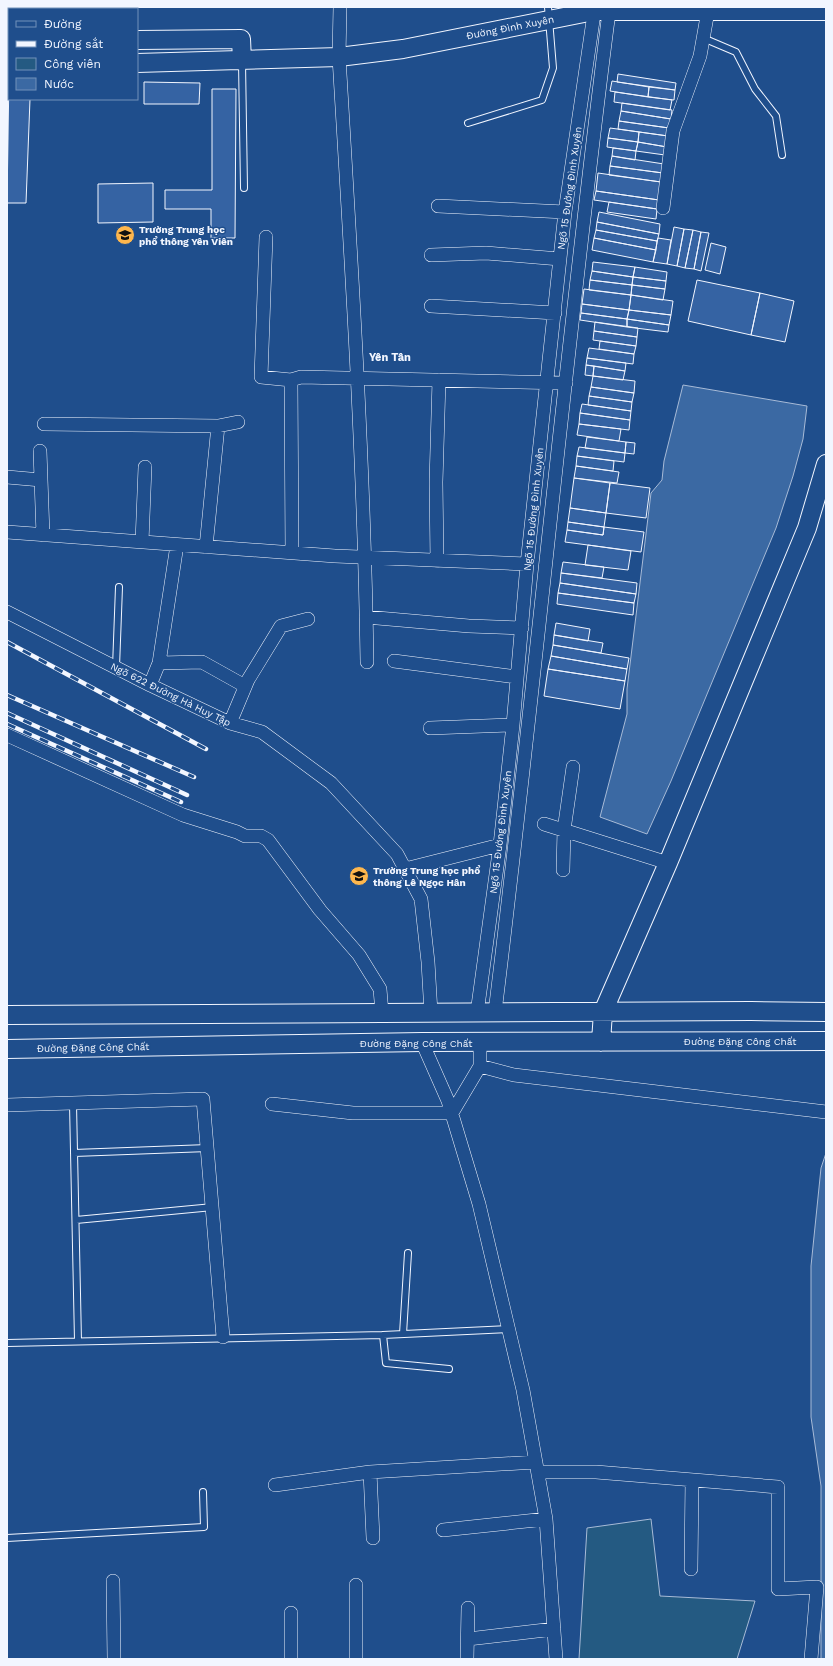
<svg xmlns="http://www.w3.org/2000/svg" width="833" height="1666" font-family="'Work Sans',sans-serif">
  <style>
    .green { fill: #245a82; stroke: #a8bbd7 }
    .water { fill: #3b69a3; stroke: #a8bbd7 }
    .building { fill: #3563a3; stroke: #f2f6ff }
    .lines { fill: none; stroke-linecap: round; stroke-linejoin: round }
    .lane-casing { stroke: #f2f6ff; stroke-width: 8 }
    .street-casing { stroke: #f2f6ff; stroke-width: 14 }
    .secondary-casing { stroke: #f2f6ff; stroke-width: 20 }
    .lane { stroke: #1f4e8c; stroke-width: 6 }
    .street { stroke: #1f4e8c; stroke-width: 13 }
    .secondary { stroke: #1f4e8c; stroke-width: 18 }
    .rail-casing { stroke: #f2f6ff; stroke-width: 4.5 }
    .rail { stroke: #1f4e8c; stroke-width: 3; stroke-dasharray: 9; stroke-linecap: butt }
    .labels { text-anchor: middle; stroke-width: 3; stroke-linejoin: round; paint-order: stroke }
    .street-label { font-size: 10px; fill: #f2f6ff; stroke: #1f4e8c }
    .poi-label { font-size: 10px; font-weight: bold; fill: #f2f6ff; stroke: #1f4e8c; text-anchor: start }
    .neighbourhood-label { font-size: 11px; font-weight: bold; fill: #f2f6ff; stroke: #1f4e8c }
  </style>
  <rect width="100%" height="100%" fill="#1f4e8c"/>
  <path class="green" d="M651,1519L660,1596L755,1601L737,1659H579L587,1528Z"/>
  <path class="water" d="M683,385L807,406L803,439L793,476L776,528L671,781L647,834L600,817L627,714V689L651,493L662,480L664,461Z
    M826,1153V1659H821V1486L811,1417V1266L821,1168Z"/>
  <path class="building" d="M9,74V99H30L26,203H7Z
    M618,74L676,83L675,90L617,82Z
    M612,81L649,87L648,97L610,91Z
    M144,82L200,83L199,104H144Z
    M649,87L675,90L674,100L648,97Z
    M212,89H236L235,238H211V209H165V190H212Z
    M615,92L672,100L670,110L614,102Z
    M622,103L672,110L671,119L621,111Z
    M621,111L671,119L669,128L619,121Z
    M619,121L669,128L668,136L618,129Z
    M610,128L639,132L638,142L608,138Z
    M639,132L668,136L667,147L638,142Z
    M608,138L638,142L636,151L607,147Z
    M638,142L667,147L665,155L636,151Z
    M613,148L636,151L635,160L612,156Z
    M612,156L664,164L663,173L610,166Z
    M610,166L663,173L661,182L609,175Z
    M598,173L661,182L659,200L596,191Z
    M153,183V222L98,223V184Z
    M596,191L659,200L657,209L594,200Z
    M609,202L657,209L656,219L607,212Z
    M599,212L660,224L659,234L597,222Z
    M597,222L659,234L657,241L596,230Z
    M674,227L684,229L677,266L667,264Z
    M684,229L693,230L685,268L677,266Z
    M596,230L657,241L656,250L594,238Z
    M693,230L701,232L694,269L685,268Z
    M701,232L709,233L701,271L694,269Z
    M594,238L656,250L653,262L592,250Z
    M658,238L671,240L667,264L653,262Z
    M711,243L726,247L720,274L705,270Z
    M593,262L635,267L633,277L592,271Z
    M635,267L667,272L666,281L633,277Z
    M592,271L633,277L632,285L590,280Z
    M633,277L666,281L665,289L632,285Z
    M590,280L632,285L631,295L589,290Z
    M697,280L760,293L751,335L688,321Z
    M632,285L665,289L663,300L631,295Z
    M584,289L631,295L629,310L582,304Z
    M760,293L794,301L785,342L751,335Z
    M631,295L673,301L671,315L629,310Z
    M582,304L629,310L627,319L581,313Z
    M629,310L671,315L669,325L627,319Z
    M581,313L627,319V327L580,320Z
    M627,319L669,325L668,332L627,327Z
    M595,322L638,328L637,337L594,331Z
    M594,331L637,337L636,346L593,340Z
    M600,341L636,346L634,354L599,349Z
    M589,348L634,354L633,364L587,358Z
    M587,358L626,363L625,371L586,365Z
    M586,365L594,366L593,376L585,375Z
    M594,366L625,371L623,380L593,376Z
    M593,376L635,381L634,393L591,387Z
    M591,387L634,393L632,402L589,396Z
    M589,396L632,402L631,411L588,405Z
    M582,404L631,411L630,420L580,413Z
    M580,413L630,420L629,430L579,424Z
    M579,424L621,429L619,441L577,435Z
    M587,437L626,442L625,453L585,448Z
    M626,442L635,443L634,454L625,453Z
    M579,447L625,453L624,462L577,456Z
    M577,456L614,461L613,471L576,466Z
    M576,466L619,472L617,483L574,478Z
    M574,478L610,483L606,513L570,508Z
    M610,483L650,488L646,518L606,513Z
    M570,508L606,513L604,527L568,522Z
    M568,522L604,527L603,535L567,530Z
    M604,527L644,532L641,552L565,542L567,530L603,535Z
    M588,545L631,551L628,570L585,565Z
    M563,562L604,567L602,578L561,573Z
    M561,573L637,583L636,594L560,583Z
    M560,583L636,594L634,603L558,593Z
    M558,593L634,603L633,615L557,604Z
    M556,623L590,629L588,641L554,635Z
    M554,635L603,643L601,653L553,645Z
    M553,645L629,658L627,669L551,656Z
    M551,656L627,669L625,681L548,669Z
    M548,669L625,681L620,709L544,696Z"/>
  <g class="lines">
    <defs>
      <path id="lane" d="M703,38L736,52L755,89L776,116L782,155
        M242,62L244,188
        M468,123L542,100L553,68L548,7
        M116,667L119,587
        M73,1104L78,1341
        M74,1153L208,1148
        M76,1220L213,1207
        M403,1334L408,1253
        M383,1335L386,1363L449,1369
        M7,1343L383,1335L509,1329
        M7,1538L204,1527L203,1492"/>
      <path id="street" d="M340,7L339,57C351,258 364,460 367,662
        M438,206L565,212
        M663,208L673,131L700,56L708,11
        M266,237L261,377L291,380L301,377L566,383
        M431,255L486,253L560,259
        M431,306L555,313
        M291,380L292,553
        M44,424L218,426L238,422
        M40,451L43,535
        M7,477L41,480
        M7,532L335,556L527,564
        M142,542L145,467
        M206,547L218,426
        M437,561L436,482L439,380
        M7,612L150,685L230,723L262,732L331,783L397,854L421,899L428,962L431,1013
        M366,617L469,626L522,628
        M394,661L517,677
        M159,663L177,545
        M150,685L159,663L202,662L245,686
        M230,723L248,680L281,626L308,619
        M430,728L513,725
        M7,735L183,815L237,832L245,836H261L268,840L320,910L359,955L380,989L382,1013
        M544,824L668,863
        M405,869L500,845
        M563,870L564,830L573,767
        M495,1012C536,679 566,345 609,12
        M477,1013L500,845L513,725L527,564L565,212L595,7
        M422,1042L448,1101L479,1204L523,1390L546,1519L556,1659
        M480,1042V1066L514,1075L826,1112
        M272,1104L353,1113H452L480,1066
        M7,1105L203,1099L223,1337
        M370,1472L373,1538
        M538,1472H596L778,1487V1589L817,1587L811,1659
        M275,1485L370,1472L536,1462
        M443,1530L546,1519
        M691,1569L692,1480
        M113,1581L114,1659
        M291,1613V1659
        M468,1639L554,1629
        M356,1659V1585
        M467,1659L468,1608"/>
      <path id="secondary" d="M137,40L241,39L242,61
        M7,41H9
        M137,63L339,57L403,49L594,11H826
        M7,65H9
        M7,1015L751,1011L826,1012
        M601,1042L603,1012L668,863L807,528L826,464
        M7,1049L422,1042L826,1041"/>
    </defs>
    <use href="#lane" class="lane-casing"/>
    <use href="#street" class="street-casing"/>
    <use href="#secondary" class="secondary-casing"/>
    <use href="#lane" class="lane"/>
    <use href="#street" class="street"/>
    <use href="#secondary" class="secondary"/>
    <defs>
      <path id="rail" d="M7,642L206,749
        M7,695L194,777
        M7,713L187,795
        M7,724L181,802"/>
    </defs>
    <use href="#rail" class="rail-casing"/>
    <use href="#rail" class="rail"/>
  </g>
  <defs>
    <symbol id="school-disc" viewBox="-11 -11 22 22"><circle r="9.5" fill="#ffb74d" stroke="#1f4e8c"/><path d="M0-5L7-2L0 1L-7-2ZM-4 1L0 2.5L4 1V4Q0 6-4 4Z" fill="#111"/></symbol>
  </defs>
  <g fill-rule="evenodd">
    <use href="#school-disc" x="114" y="224" width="22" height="22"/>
    <use href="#school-disc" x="348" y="865" width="22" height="22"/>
  </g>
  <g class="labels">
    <g class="street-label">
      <text transform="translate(510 27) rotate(-11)" y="4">Đường Đình Xuyên</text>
      <text transform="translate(569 188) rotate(-82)" y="4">Ngõ 15 Đường Đình Xuyên</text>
      <text transform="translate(533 509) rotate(-84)" y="4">Ngõ 15 Đường Đình Xuyên</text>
      <text transform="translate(171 694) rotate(26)" y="4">Ngõ 622 Đường Hà Huy Tập</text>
      <text transform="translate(500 832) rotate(-83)" y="4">Ngõ 15 Đường Đình Xuyên</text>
      <text x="740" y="1045">Đường Đặng Công Chất</text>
      <text x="416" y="1047">Đường Đặng Công Chất</text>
      <text transform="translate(93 1047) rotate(-1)" y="4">Đường Đặng Công Chất</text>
    </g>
    <g class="poi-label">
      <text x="139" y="233">Trường Trung học<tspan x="139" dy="12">phổ thông Yên Viên</tspan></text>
      <text x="373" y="874">Trường Trung học phổ<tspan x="373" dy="12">thông Lê Ngọc Hân</tspan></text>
    </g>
    <g class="neighbourhood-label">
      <text x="390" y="361">Yên Tân</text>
    </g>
  </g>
  <rect width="833" height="1666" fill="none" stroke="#f2f6ff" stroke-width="16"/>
  <rect x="8" y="8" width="130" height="92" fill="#1f4e8c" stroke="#7391ba"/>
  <rect x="16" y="21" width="20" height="6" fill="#1f4e8c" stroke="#7391ba"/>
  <text x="44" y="28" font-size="12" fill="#f2f6ff">Đường</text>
  <rect x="16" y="41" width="20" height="6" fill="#f2f6ff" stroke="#7391ba"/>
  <text x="44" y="48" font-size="12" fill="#f2f6ff">Đường sắt</text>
  <rect x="16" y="58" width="20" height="12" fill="#245a82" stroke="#7391ba"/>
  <text x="44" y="68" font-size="12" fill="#f2f6ff">Công viên</text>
  <rect x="16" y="78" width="20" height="12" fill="#3b69a3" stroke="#7391ba"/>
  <text x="44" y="88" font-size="12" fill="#f2f6ff">Nước</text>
</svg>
